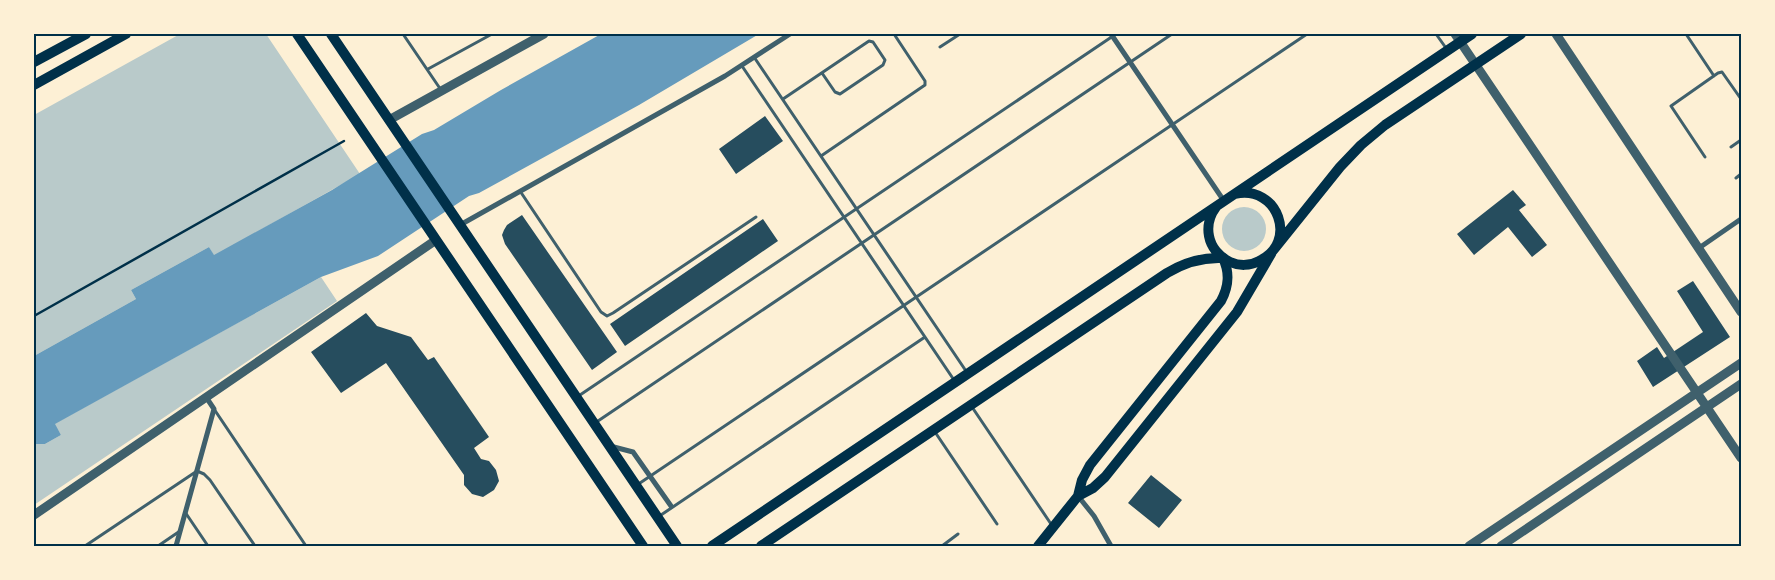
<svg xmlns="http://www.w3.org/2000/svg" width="1775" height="580" font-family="'Times New Roman',serif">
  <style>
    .green { fill: #b9caca }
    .water { fill: #669bbc }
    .building { fill: #264d5e }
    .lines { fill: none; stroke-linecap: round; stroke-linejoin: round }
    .path { stroke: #003049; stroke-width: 2.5 }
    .service { stroke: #3f606c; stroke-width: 3 }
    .minor { stroke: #3f606c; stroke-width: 5 }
    .tertiary { stroke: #3f606c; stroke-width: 9 }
    .secondary { stroke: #003049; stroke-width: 10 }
    .primary { stroke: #003049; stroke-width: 10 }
    .neatline { fill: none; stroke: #003049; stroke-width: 2 }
  </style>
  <rect width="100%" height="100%" fill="#fdf0d5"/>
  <path class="green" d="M180,34H266L360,174L214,256L209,247L131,290L136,299L34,356V115Z
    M1222 229a22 22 0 1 1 44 0a22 22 0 1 1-44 0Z
    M321,277L337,301L34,505V444H45L61,435L54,424Z"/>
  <path class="water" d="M601,34H759L639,105L479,193L469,196L378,256L321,277L55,424L61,435L45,444H34V356L136,299L131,290L209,247L214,255L332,190L422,134L434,130L501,90Z"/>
  <path class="building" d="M765,116L783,141L736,174L719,149Z
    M1513,190L1526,205L1519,210L1547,245L1532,257L1508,227L1474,255L1457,234Z
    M522,215L617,352L592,370L505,244L502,235L504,230L507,225Z
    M763,219L778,241L625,346L610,324Z
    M1693,281L1730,337L1653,387L1637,361L1657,347L1664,358L1703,332L1677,291Z
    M366,313L377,326L411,337L428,360L434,357L489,437L474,448L481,459L489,461L496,470L499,481L494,490L483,497L472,494L464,485V475L386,363L341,393L311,352Z
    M1151,475L1182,500L1159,528L1128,503Z"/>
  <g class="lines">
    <path class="path" d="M34,316L344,141"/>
    <path class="service" d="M403,34L441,90
      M1436,34L1446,48
      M1686,34L1714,76
      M940,47L960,34
      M754,57L966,371
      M742,66L954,380
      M428,69L492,34
      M783,99L869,41L873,42L885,60L883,65L840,94L835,92L822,73
      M1731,147L1741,140
      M821,156L925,85V81L894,34
      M1705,157L1671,106L1718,73L1722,72L1741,99
      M1736,178L1741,174
      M520,191L601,312L607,316L613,313L756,217
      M577,397L1116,34
      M972,407L1051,524
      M214,409L306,546
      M595,423L1172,34
      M935,432L997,524
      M637,485L1307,34
      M185,512L208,546
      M658,517L925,337
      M85,546L197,471L204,474L210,480L255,546
      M158,546L180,531
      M942,546L958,534"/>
    <path class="minor" d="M1111,34L1224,201
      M460,225L725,76L790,34
      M1699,248L1741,219
      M610,446L633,452L671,506
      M1078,496L1094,516L1111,546
      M176,546L214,409L206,397"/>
    <path class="tertiary" d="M1455,34L1741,458
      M1556,34L1741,312
      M389,120L544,34
      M34,515L436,240
      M1469,546L1741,363
      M1501,546L1741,384"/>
    <path class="secondary" d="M297,34L643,546
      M331,34L677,546
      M34,62L86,34
      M34,85L126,34
      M1078,496L1093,488L1105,477L1237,312L1271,254
      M1038,546L1078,496L1082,480L1090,465L1221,301C1229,286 1230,273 1223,258"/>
    <path class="primary" d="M1216,207C1210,215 1207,226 1209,236C1211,247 1219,257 1230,262C1239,266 1250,266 1259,261C1299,243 1278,184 1235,194
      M1271,253L1340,167L1361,145L1385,125L1521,34
      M712,546L1472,34
      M761,546L1167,273C1185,262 1202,257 1223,258"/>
  </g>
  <rect width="1775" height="580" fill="none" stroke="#fdf0d5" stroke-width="70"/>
  <rect x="35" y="35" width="1705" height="510" class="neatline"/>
</svg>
